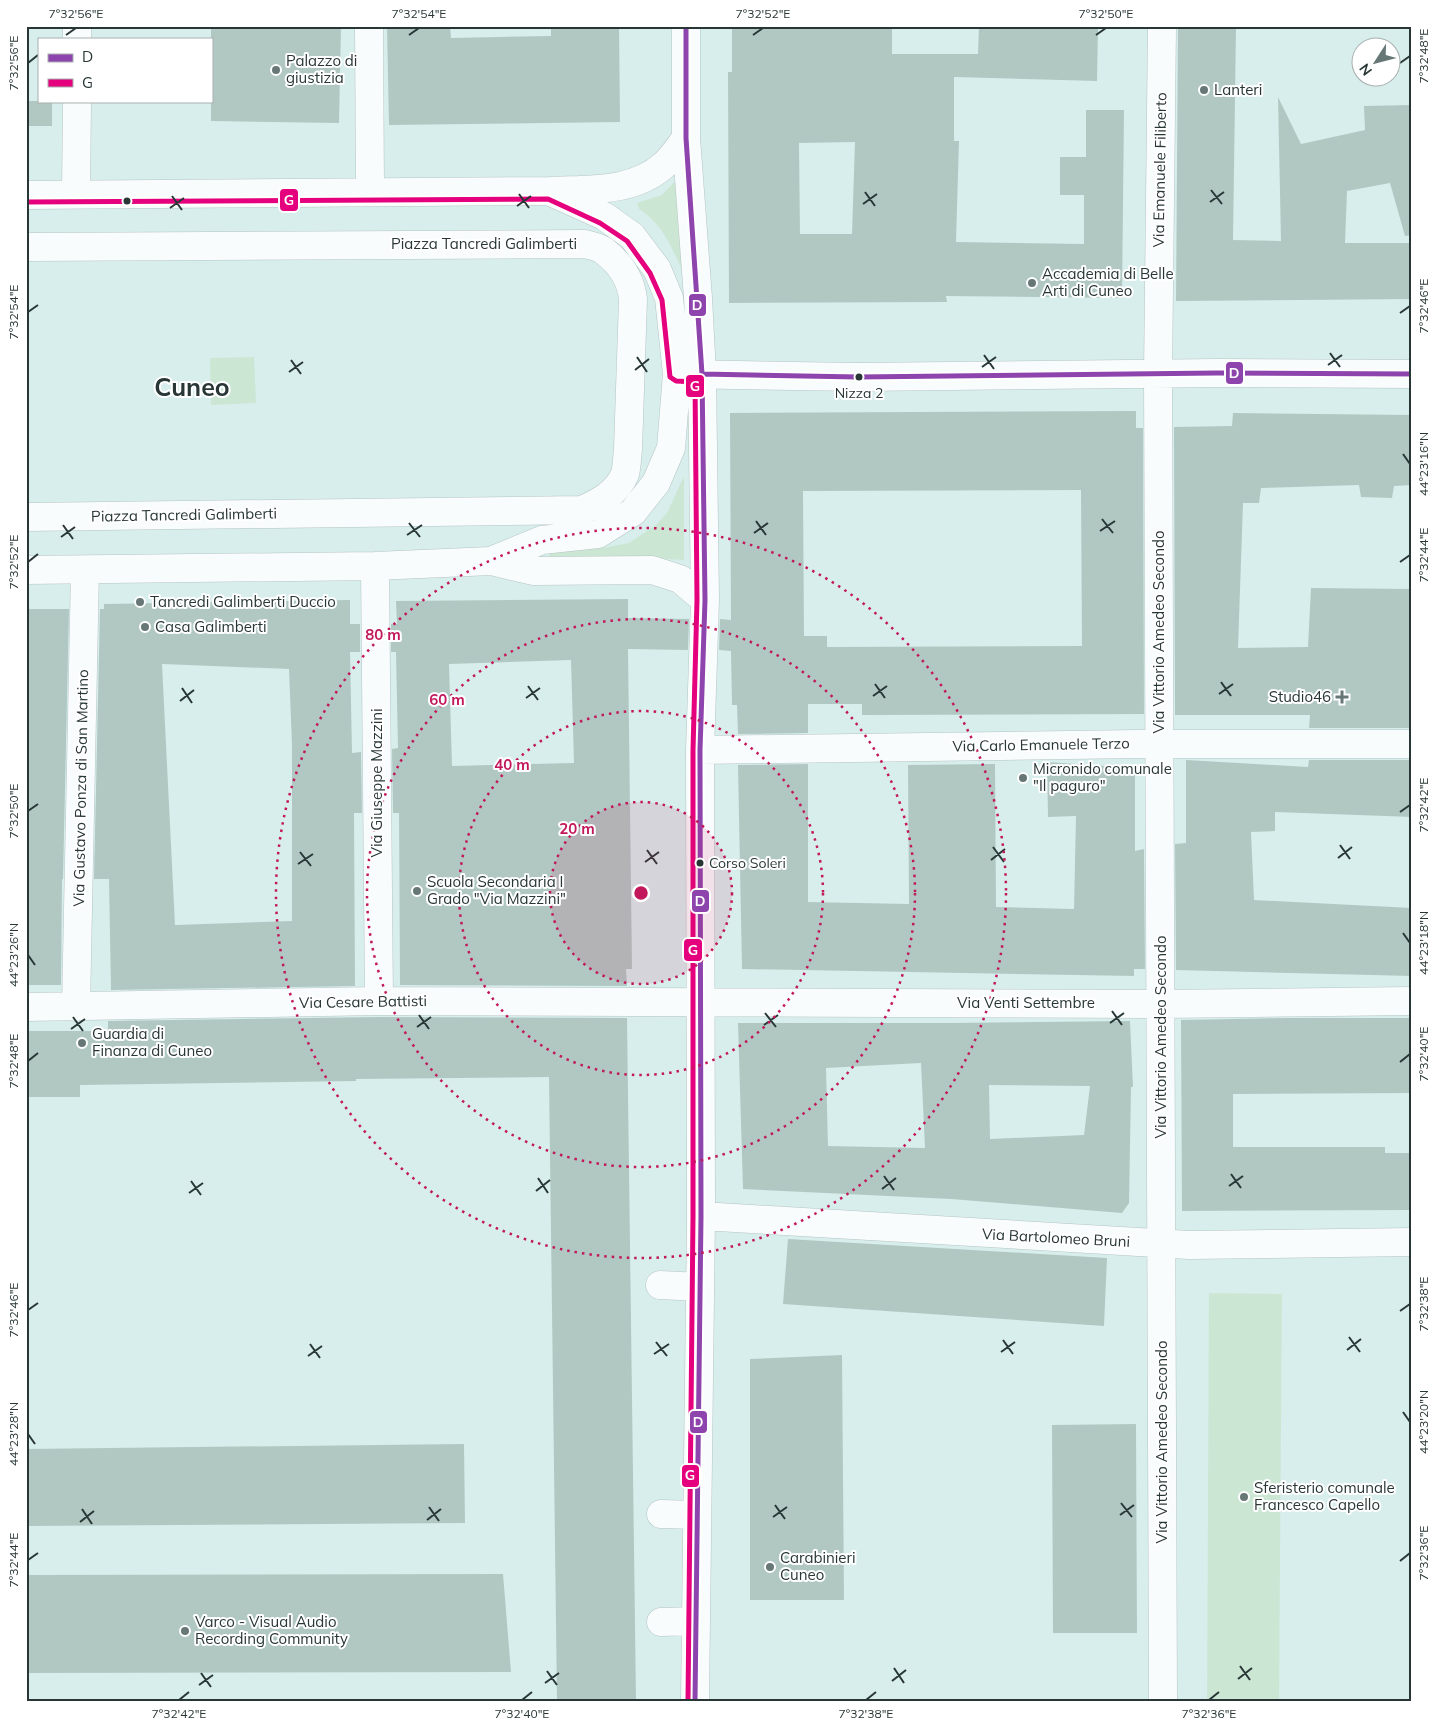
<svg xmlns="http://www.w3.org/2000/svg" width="1438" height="1727" font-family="Mulish,sans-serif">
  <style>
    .green { fill: #cce6d4 }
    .building { fill: #b1c8c2; fill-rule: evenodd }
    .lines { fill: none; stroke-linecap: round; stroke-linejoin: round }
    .minor-casing { stroke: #b4c5c3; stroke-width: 29 }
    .minor { stroke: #f9fcfc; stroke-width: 28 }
    .bus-1-casing { stroke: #fff; stroke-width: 9 }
    .bus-2-casing { stroke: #fff; stroke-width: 9 }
    .bus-1 { stroke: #8e44ad; stroke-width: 5 }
    .bus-2 { stroke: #e5007d; stroke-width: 5 }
    .ticks { fill: none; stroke: #283736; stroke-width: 2 }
    .ring { fill: none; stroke: #c2185b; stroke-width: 2.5; stroke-dasharray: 2.5 5 }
    .poi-dot { fill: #667776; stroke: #fff; stroke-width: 2 }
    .bus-dot { fill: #283736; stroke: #fff; stroke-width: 2 }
    .labels { text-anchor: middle; stroke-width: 4; stroke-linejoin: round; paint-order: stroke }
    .bus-label { font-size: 14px; fill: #283736; stroke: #fff }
    .poi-label { font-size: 15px; fill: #283736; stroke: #fff; text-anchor: start }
    .street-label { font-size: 15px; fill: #283736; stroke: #fff }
    .town-label { font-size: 25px; font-weight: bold; fill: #283736; stroke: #fff }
    .centre { fill: #c2185b; stroke: #fff; stroke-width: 2.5 }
    .ring-label { font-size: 15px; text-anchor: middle; font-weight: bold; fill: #c2185b; stroke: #fff; stroke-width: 4; stroke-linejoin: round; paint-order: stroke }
    .line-badge { stroke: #fff; stroke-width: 2 }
    .badge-label { font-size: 14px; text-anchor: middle; font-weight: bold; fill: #fff }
    .neatline { fill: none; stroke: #283736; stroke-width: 2 }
    .ticks-label { font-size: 12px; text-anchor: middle; fill: #283736 }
  </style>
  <rect width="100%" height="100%" fill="#d8eeec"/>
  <path class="green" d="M682,174L684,275C673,250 663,224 639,209L637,203L662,195Z
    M254,357L256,403L211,405L210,358Z
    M684,476V560L636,557L551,558L549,553L557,549L603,548L629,543L656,525L667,513Z
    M1209,1293L1282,1294L1279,1701H1207Z"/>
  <path class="building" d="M211,26H341L339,123L211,121Z
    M387,26H450L451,38L551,36V26H619L620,122L389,125Z
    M732,26L892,27V54H978L979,26H1098L1097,81L954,77V141H959L956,242L1084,244V195H1060V157H1086V110H1124L1122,298L946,296L947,302L729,303L728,72H732ZM855,142L852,234H800L799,143Z
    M1178,26H1236L1233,240L1281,241L1278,97L1301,144L1365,130L1364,106L1412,105V235L1405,236L1390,183L1347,191L1345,243H1412V299L1176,301Z
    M26,101H52V126H26Z
    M1136,411V428H1143L1144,714L862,715V704H808V733L738,734L737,705H732L731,651L719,650L720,619L731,620L730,413ZM1081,490L1082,646L827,647V636H804L803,491Z
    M1233,413L1412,415V485L1394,486L1392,498L1361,497L1359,485L1261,488L1259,503H1243L1238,648L1308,647L1311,588L1412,589V728H1309L1310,715H1175L1174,427L1232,426Z
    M628,599V618L689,619L688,650L628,649L632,969H626L627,986L400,985L399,813H393L392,749L398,748L396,652H391V624H397L396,601ZM571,660L574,763L452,766L449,664Z
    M350,600V624H360V652H350L352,753L361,752L362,813H354L355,986L111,990L109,879H94L100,609H104V604ZM162,664L289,669L292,745V921L175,925Z
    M26,609H69L63,879H62L61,985H26Z
    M1186,760L1308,767L1309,760H1412V817L1275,812V831L1251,832L1254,900L1412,908V976L1176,970L1175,844L1186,843Z
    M1047,762L1135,768V851L1144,849L1145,969H1134V976L742,969L738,765L808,764V902L909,904L908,765L995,764L996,907L1074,909L1076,816L1048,817Z
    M379,1017L627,1018L636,1701H557L549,1077L356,1079V1081L80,1085V1097H26V1031H108V1021Z
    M1288,1018H1412V1093L1233,1094V1147H1385V1153H1412V1210L1182,1211L1181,1020Z
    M1130,1021L1133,1087H1131L1129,1203L1122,1213L951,1199L743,1189L738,1023H952ZM921,1063L925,1148L828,1146L826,1068ZM989,1085L1090,1086L1084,1135L990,1139Z
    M788,1239L1107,1258L1104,1326L783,1304Z
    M842,1355L844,1600H750V1359Z
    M1136,1424L1137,1633H1053L1052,1425Z
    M464,1444L465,1523L26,1526V1449Z
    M503,1574L511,1672L26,1673V1575Z"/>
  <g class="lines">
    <defs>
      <path id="minor" d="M369,26L370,191
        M686,26V138L698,298L702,374L705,600L700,750L701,1216L695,1701
        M1162,26L1158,374L1163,1701
        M77,39V26
        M76,193L77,101
        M26,195L550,191C588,189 633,193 664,165C672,158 679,147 686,138
        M26,247L585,244C591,246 599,247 604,251C620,263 631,280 633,299L628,449C627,457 627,467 625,474C617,493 600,502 582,510L26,517
        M677,374L858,377L1217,373L1412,374
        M491,561L542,540L598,534L633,512L656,483L671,448L677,374L669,298L657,269L632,236L604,216L553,193
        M375,566L379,1001
        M26,570L375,566L491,561L533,571L652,570L680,579L705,600
        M700,750L1138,744H1412
        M26,1007L379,1001L1161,1004L1412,1001
        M76,1007L85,570
        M701,1216L1189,1245L1412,1242
        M660,1285L700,1287
        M661,1514L697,1515
        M661,1622L695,1621"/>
    </defs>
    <use href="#minor" class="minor-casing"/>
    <use href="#minor" class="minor"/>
    <defs>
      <path id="bus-1" d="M686,26V138L702,374L705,600L700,750L701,1216L695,1701
        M702,374L858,377L1217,373L1412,374"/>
      <path id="bus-2" d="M26,202L548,199L600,223L627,241L650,273L662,300L670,377L676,381L695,382L697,600L693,750V1216L688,1701"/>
    </defs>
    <use href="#bus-1" class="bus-1-casing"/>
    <use href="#bus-2" class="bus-2-casing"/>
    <use href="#bus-1" class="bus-1"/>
    <use href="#bus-2" class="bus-2"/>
  </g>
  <path class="ticks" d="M66,35L76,28M409,35L419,28M753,35L763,28M1096,35L1106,28M28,63L38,55M1400,63L1410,56M1211,190L1222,204M865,192L875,206M519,194L529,208M172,196L182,210M1210,202L1224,192M863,204L877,194M517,206L531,196M170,208L184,198M28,312L38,305M1400,313L1410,306M1330,353L1340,367M984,355L994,369M637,357L647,372M291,360L301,374M1328,365L1342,355M982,367L996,357M635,370L649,359M289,372L303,362M1403,454L1410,464M1102,519L1113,533M756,521L766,535M409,523L420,537M63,525L73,539M1100,531L1115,521M754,533L768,523M407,535L422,525M61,537L75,527M28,562L38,554M1400,562L1410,555M1221,682L1231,696M875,684L885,698M528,686L538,700M182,688L192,703M1219,694L1233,684M873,696L887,686M526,698L540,688M180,701L194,690M28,811L38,804M1400,812L1410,805M1340,845L1350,859M993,847L1004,862M647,850L657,864M300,852L311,866M1338,858L1352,847M991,860L1005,849M645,862L659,852M298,864L313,854M1403,933L1410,943M28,955L35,965M1112,1011L1122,1025M765,1013L776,1027M419,1015L429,1029M73,1017L83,1031M1110,1023L1124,1013M764,1025L778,1015M417,1027L431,1017M71,1029L85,1019M28,1061L38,1053M1400,1062L1410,1054M1231,1174L1241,1188M884,1176L894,1190M538,1178L548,1193M191,1181L201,1195M1229,1186L1243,1176M882,1189L896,1178M536,1191L550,1180M189,1193L203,1183M28,1310L38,1303M1400,1311L1410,1304M1349,1337L1360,1352M1003,1340L1013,1354M656,1342L667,1356M310,1344L320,1358M1347,1350L1361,1339M1001,1352L1015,1342M654,1354L669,1344M308,1356L322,1346M1403,1412L1410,1422M28,1434L35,1444M1121,1503L1132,1517M775,1505L785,1519M429,1507L439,1521M82,1509L92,1524M1120,1515L1134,1505M773,1517L787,1507M427,1520L441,1509M80,1522L94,1511M28,1560L38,1553M1400,1561L1410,1553M1240,1666L1250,1680M894,1668L904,1683M547,1671L557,1685M201,1673L211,1687M1238,1679L1252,1668M892,1681L906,1670M545,1683L559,1673M199,1685L213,1675M179,1700L189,1692M522,1700L532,1692M866,1700L876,1692M1209,1700L1219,1692"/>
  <circle cx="641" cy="893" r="91" fill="#c2185b" fill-opacity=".12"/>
  <g class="ring">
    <circle cx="641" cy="893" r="91"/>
    <circle cx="641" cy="893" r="182"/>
    <circle cx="641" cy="893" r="274"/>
    <circle cx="641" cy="893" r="365"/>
  </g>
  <g class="poi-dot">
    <circle cx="276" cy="70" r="5"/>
    <circle cx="1204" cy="90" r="5"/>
    <circle cx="1032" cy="283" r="5"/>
    <circle cx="140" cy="602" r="5"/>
    <circle cx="145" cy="627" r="5"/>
    <path d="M1339.5 689.5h5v5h5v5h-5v5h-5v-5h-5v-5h5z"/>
    <circle cx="1023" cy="778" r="5"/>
    <circle cx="417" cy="891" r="5"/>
    <circle cx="82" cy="1043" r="5"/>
    <circle cx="1244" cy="1497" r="5"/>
    <circle cx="770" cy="1567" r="5"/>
    <circle cx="185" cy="1631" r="5"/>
  </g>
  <g class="bus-dot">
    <circle cx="127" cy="201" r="4.5"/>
    <circle cx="859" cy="377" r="4.5"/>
    <circle cx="700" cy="863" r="4.5"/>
  </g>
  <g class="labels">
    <g class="bus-label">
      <text x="859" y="398">Nizza 2</text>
      <text x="709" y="868" text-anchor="start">Corso Soleri</text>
    </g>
    <g class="poi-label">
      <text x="286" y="66">Palazzo di<tspan x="286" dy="17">giustizia</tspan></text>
      <text x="1214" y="95">Lanteri</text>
      <text x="1042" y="279">Accademia di Belle<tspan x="1042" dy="17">Arti di Cuneo</tspan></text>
      <text x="150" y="607">Tancredi Galimberti Duccio</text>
      <text x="155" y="632">Casa Galimberti</text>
      <text x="1331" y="702" text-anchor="end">Studio46</text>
      <text x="1033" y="774">Micronido comunale<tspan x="1033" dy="17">"Il paguro"</tspan></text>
      <text x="427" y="887">Scuola Secondaria I<tspan x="427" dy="17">Grado "Via Mazzini"</tspan></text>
      <text x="92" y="1039">Guardia di<tspan x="92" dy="17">Finanza di Cuneo</tspan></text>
      <text x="1254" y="1493">Sferisterio comunale<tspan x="1254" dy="17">Francesco Capello</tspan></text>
      <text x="780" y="1563">Carabinieri<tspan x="780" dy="17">Cuneo</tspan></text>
      <text x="195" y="1627">Varco - Visual Audio<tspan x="195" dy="17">Recording Community</tspan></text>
    </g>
    <g class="street-label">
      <text transform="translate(1160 170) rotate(-89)" y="5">Via Emanuele Filiberto</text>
      <text x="484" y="249">Piazza Tancredi Galimberti</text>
      <text transform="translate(184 515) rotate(-1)" y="5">Piazza Tancredi Galimberti</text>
      <text transform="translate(1159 632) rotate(-90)" y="5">Via Vittorio Amedeo Secondo</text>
      <text transform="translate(1041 745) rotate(-1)" y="5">Via Carlo Emanuele Terzo</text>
      <text transform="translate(377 783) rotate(-90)" y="5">Via Giuseppe Mazzini</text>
      <text transform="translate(81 788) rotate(-89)" y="5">Via Gustavo Ponza di San Martino</text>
      <text transform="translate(363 1002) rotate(-1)" y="5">Via Cesare Battisti</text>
      <text x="1026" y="1008">Via Venti Settembre</text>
      <text transform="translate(1161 1037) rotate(-90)" y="5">Via Vittorio Amedeo Secondo</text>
      <text transform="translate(1056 1238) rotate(3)" y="5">Via Bartolomeo Bruni</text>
      <text transform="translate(1162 1442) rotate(-90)" y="5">Via Vittorio Amedeo Secondo</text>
    </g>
    <g class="town-label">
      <text x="192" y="396">Cuneo</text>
    </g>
  </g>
  <circle cx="641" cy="893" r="8" class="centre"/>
  <g class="ring-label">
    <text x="383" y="640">80 m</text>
    <text x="447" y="705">60 m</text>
    <text x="512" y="770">40 m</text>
    <text x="577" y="834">20 m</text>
  </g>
  <g class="line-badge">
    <rect x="279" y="188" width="20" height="24" rx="5" fill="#e5007d"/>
    <rect x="688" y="293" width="19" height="24" rx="5" fill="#8e44ad"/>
    <rect x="1225" y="361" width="19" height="24" rx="5" fill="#8e44ad"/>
    <rect x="685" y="374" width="20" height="24" rx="5" fill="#e5007d"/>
    <rect x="691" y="889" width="19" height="24" rx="5" fill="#8e44ad"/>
    <rect x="683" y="938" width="20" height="24" rx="5" fill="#e5007d"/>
    <rect x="689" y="1410" width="19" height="24" rx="5" fill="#8e44ad"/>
    <rect x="681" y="1464" width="19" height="24" rx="5" fill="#e5007d"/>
  </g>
  <g class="badge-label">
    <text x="289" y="205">G</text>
    <text x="697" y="310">D</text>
    <text x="1234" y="378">D</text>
    <text x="695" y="391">G</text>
    <text x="700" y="906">D</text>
    <text x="693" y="955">G</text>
    <text x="698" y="1427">D</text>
    <text x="690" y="1480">G</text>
  </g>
  <rect width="1438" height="1727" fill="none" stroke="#ffffff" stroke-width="55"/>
  <rect x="38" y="38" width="175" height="65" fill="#ffffff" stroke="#a9afaf"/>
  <rect x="48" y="54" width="25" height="8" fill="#8e44ad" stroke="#a9afaf"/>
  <text x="82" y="62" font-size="15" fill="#283736">D</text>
  <rect x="48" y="79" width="25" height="8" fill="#e5007d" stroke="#a9afaf"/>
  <text x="82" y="88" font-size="15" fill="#283736">G</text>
  <g transform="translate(1376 62) rotate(234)"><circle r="24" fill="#ffffff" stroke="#a9afaf"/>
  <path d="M0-4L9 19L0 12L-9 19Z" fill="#667776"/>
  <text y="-8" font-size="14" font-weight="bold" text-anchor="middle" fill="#283736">N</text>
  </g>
  <rect x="28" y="28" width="1382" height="1672" class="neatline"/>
  <g class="ticks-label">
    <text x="76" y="18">7°32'56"E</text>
    <text x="419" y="18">7°32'54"E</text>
    <text x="763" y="18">7°32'52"E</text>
    <text x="1106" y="18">7°32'50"E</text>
    <text transform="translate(1424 56) rotate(-90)" y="4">7°32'48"E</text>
    <text transform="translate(14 63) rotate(-90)" y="4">7°32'56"E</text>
    <text transform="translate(1424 306) rotate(-90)" y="4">7°32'46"E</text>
    <text transform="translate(14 312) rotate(-90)" y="4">7°32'54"E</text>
    <text transform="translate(1424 464) rotate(-90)" y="4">44°23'16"N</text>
    <text transform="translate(1424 555) rotate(-90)" y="4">7°32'44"E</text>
    <text transform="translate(14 562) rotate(-90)" y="4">7°32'52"E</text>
    <text transform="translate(1424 805) rotate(-90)" y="4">7°32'42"E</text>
    <text transform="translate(14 811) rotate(-90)" y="4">7°32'50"E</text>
    <text transform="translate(1424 943) rotate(-90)" y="4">44°23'18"N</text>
    <text transform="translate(14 955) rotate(-90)" y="4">44°23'26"N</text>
    <text transform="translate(1424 1054) rotate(-90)" y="4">7°32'40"E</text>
    <text transform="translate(14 1061) rotate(-90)" y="4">7°32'48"E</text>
    <text transform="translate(1424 1304) rotate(-90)" y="4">7°32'38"E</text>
    <text transform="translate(14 1310) rotate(-90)" y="4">7°32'46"E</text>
    <text transform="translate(1424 1422) rotate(-90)" y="4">44°23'20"N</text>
    <text transform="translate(14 1434) rotate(-90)" y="4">44°23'28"N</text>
    <text transform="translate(1424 1553) rotate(-90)" y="4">7°32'36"E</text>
    <text transform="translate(14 1560) rotate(-90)" y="4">7°32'44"E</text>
    <text x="179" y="1718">7°32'42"E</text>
    <text x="522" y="1718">7°32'40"E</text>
    <text x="866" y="1718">7°32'38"E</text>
    <text x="1209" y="1718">7°32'36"E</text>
  </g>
</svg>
